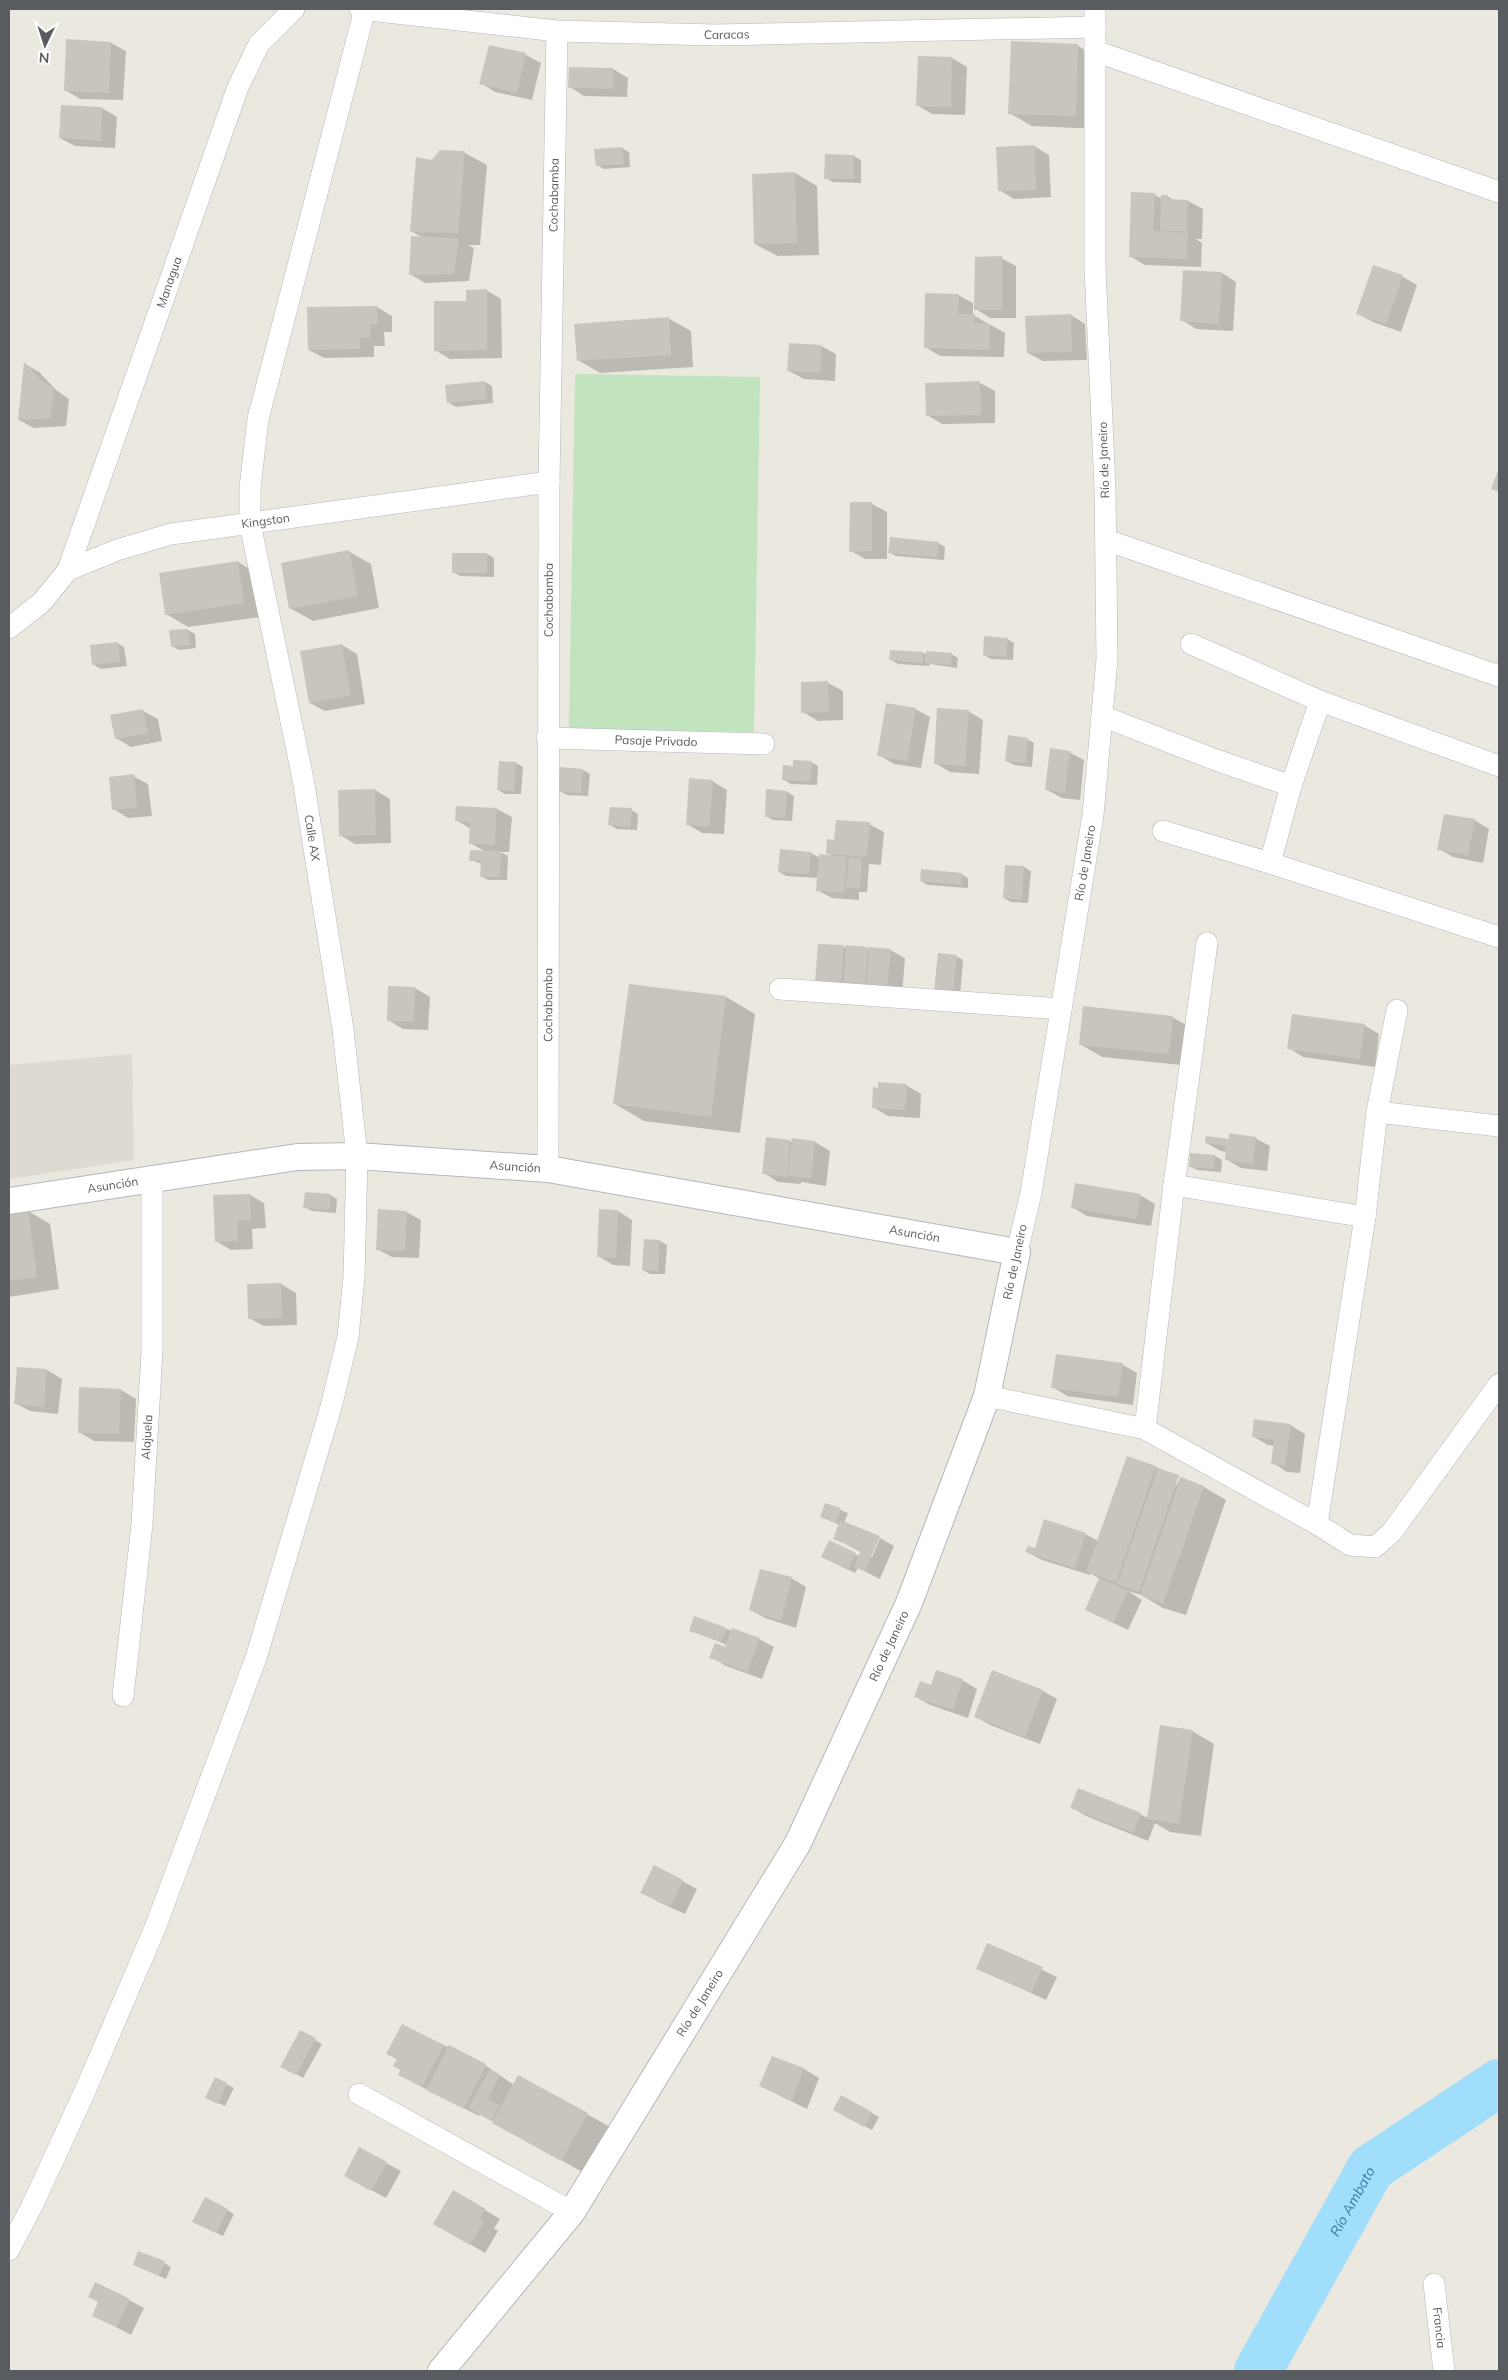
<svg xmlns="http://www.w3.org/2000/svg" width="1508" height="2380" font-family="Mulish,sans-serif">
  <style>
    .education { fill: #ded9d1 }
    .green { fill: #c1e3bd }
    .shadow { fill: #0003; fill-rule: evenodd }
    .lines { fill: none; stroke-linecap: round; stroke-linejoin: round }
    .river { stroke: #a0defb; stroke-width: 48 }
    .building { fill: #c8c5bf }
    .minor-casing { stroke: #b3b7bb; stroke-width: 22 }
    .tertiary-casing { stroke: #b3b7bb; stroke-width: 28 }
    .minor { stroke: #fff; stroke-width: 21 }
    .tertiary { stroke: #fff; stroke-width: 26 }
    .labels { text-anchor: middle; stroke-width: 4; stroke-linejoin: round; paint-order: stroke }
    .street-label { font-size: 12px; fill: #595d61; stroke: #fff }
    .water-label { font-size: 14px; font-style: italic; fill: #3d7aa3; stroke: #fff }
  </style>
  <rect width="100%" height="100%" fill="#ebe8e0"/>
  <path class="education" d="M132,1054L134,1160L9,1179V1065Z"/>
  <path class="green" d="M575,374L760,377L754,732L569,729Z"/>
  <path class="shadow" d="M111,43L126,51L123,100L80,99L65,90Z
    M1012,43L1078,46L1100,58L1098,129L1032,126L1009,113Z
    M490,46L526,55L541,63L532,100L495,92L481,83Z
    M919,57L952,58L967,67L965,115L932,114L917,105Z
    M570,68L613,69L628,78L627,97L584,96L570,87Z
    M102,108L117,117L115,148L75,146L60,138Z
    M1034,146L1049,155L1051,197L1014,199L999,190Z
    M622,148L629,152L630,167L604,169L597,165Z
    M440,152L465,153L487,165L480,245H468L474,248L469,281L425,283L410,274L423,238L411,231L433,162Z
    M827,156H854L861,160V183L833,182L826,178Z
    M795,173L817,186L819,255L778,256L755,244Z
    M1154,194L1162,199L1167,196L1175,201H1188L1203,209L1202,239H1196L1202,243L1201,267L1145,265L1130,256Z
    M1001,258L1016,266V318H990L976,309Z
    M1374,267L1403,277L1417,285L1401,332L1373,322L1358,314Z
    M1222,273L1236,282L1233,331L1196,329L1182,320Z
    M486,290L501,299L502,358L450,359L435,350L468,302Z
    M958,295L973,303V315L1005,333L1004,357L940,356L925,347Z
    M377,307L392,316V332H384L385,346H374V357L324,358L309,350L308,309Z
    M1071,315L1085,324L1087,360L1043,361L1028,353Z
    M668,318L691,331L693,367L600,373L578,360Z
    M821,346L836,354L835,381L804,379L789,371Z
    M25,364L39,372L56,390L69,399L66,426L34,428L19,420Z
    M485,382L492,386L493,403L456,407L449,403Z
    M980,383L995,391V423L942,424L927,415Z
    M851,503L872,504L887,512V559H865L851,551Z
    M938,543L945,547L944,560L896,556L889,552Z
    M348,551L371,564L379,608L313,621L290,608Z
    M453,554H487L494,558V577L460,576L453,572Z
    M238,562L260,575L266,616L188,627L166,614Z
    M188,630L195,634L196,648L179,650L172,646Z
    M1007,639L1014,643L1013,660L991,659L984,655Z
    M117,643L124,647L127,666L101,669L94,665Z
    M342,645L357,654L365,704L325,711L310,703Z
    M891,651L923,653L927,655L951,654L958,658L957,668L930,664L929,666L898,664L891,660Z
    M828,683L843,691V720L818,721L803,712Z
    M915,709L930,717L921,768L894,764L879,755Z
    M143,711L158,719L162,741L131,747L116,738Z
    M968,711L983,720L979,774L950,772L935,763Z
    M1027,739L1034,743L1032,767L1014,765L1007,761Z
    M1069,752L1084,760L1080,800L1062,798L1047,790Z
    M811,762L818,766L817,785L791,784L784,780Z
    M516,763L523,767L521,794H505L498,790Z
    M583,770L590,774L588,796L567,795L560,791Z
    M133,776L148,784L152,816L128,818L114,809Z
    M712,781L727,790L724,834L702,833L687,824Z
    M375,790L390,799L391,843L355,844L340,835V791Z
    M787,792L794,796L792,821L773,820L766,816Z
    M497,809L512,817L509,852H500L508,856L507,880H488L481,876L482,864L471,860L486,852L470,843L471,829L456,820Z
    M631,810L638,814L637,830L617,829L610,825Z
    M1474,820L1489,829L1483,863L1453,857L1439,849Z
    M869,824L884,832L881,865L869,864L867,892H859V900L832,898L817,890L818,878L786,876L779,872L781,850L811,853L820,858L834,857L827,853L836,841Z
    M1024,867L1031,871L1028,903L1011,902L1004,898Z
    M961,874L968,878V888L928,885L921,881Z
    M844,947L890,950L905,958L902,995L831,991Z
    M956,956L963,960L960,996L943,994Z
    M415,988L430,997L428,1030L403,1029L388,1020Z
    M726,997L755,1014L740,1133L644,1121L615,1104Z
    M1172,1017L1195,1030L1191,1066L1102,1057L1080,1044Z
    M1364,1025L1379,1034L1375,1067L1303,1057L1289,1048Z
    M906,1085L921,1094L920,1118L888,1116L873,1107Z
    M1255,1138L1270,1146L1267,1171L1241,1168L1226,1159L1227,1152L1221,1151L1206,1143Z
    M767,1139L793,1142H815L830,1151L826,1186L801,1182V1184L778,1182L764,1173Z
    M1191,1154L1215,1156L1222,1160L1221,1172L1197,1170L1190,1166Z
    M250,1195L264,1203L266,1228L252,1229L253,1249L231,1250L216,1241Z
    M330,1195L337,1199L336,1213L312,1211L305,1207Z
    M1140,1195L1155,1204L1151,1226L1087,1216L1072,1207Z
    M28,1211L50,1224L59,1289L9,1297V1214Z
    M618,1211L632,1220L630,1266L613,1265L598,1256Z
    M406,1212L421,1220L419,1258L392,1257L377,1249Z
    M660,1241L667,1245L665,1274H650L643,1270Z
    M281,1284L296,1293L297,1325L264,1326L249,1318Z
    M1123,1365L1137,1373L1133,1405L1067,1396L1053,1387Z
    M47,1370L62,1379L58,1414L30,1411L15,1403Z
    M121,1390L136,1399L134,1442L94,1441L79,1432Z
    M1290,1425L1305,1434L1300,1473L1287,1472L1273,1463L1275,1446L1268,1445L1254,1437Z
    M1156,1467L1204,1487L1226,1500L1186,1615L1163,1608L1141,1595L1128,1591L1142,1600L1128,1630L1087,1610L1100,1579L1090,1573V1575L1042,1560L1027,1552L1085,1534L1098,1541ZM1177,1477H1180L1177,1485L1175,1484Z
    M826,1504L848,1513L844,1523L870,1557H872L880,1538L894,1546L880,1579L858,1568L855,1573L829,1560V1542L859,1556L861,1552L834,1538L840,1525L821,1517Z
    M791,1578L806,1587L796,1628L765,1618L751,1610Z
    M726,1629L759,1639L774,1647L762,1679L726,1666L711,1657L726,1649L727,1645L690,1630Z
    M962,1680L977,1689L968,1718L930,1705L916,1697L931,1687Z
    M1043,1691L1057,1699L1040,1744L990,1725L976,1717Z
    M1192,1731L1214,1744L1201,1836L1170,1832L1155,1823L1148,1841L1086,1816L1071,1807L1140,1814L1148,1818Z
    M682,1881L697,1889L685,1914L656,1901Z
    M988,1944L1057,1977L1046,2000L977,1968Z
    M402,2025L485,2065L514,2085L519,2076L610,2127L584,2173L480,2114L479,2116L414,2083L402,2070L398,2060L388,2054Z
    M315,2040L322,2044L303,2078L282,2066Z
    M772,2057L804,2069L819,2078L807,2109L760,2086Z
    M215,2079L234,2088L225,2106L214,2101Z
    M841,2097L879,2117L872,2130L841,2114Z
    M360,2149L401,2171L386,2198L360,2184Z
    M453,2191L500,2219L494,2228L498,2231L485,2253L434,2223Z
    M227,2210L234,2214L223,2236L201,2225Z
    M164,2263L171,2267L166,2279L141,2268Z
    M129,2300L144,2308L131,2335L93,2315Z"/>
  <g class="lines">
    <path class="river" id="s1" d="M1258,2371L1371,2168L1499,2083"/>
  </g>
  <path class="building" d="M66,39L111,42L109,93L64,91Z
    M1011,41L1078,44L1076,116L1008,114Z
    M489,45L526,53L517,93L479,84Z
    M918,56L952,57L951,107L916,106Z
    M569,67L613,68V89L568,88Z
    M61,105L102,107L101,141L59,138Z
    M1035,145L1036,190L998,191L996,147Z
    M622,147L624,164L596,166L594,149Z
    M440,150L465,151L458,233L410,232L416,157L432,160Z
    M825,154L854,155V179H824Z
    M795,172L797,243L754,244L752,174Z
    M1131,192L1155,193L1153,231L1188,233L1187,259L1129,257Z
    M1161,195H1168L1167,199L1188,200L1187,231H1160Z
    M411,236L459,238L454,274L409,275Z
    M1002,256V310H974L975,257Z
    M1373,265L1403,275L1386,324L1356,314Z
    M1183,270L1222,272L1219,324L1180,321Z
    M487,289V350L434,351V301H466V290Z
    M925,293L959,294L958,314H975L974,323L990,324V350L924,348Z
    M377,306L378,324H370V338H360V349L308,350L307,307Z
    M1071,314L1072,352L1027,353L1025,316Z
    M669,317L671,355L577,361L574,324Z
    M789,343L822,345L820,373L787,371Z
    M24,362L41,380L54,389L51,418L18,420Z
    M485,381L487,399L447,403L445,385Z
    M980,381L981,415L926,416L925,383Z
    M1499,468V492L1491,489Z
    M850,502H872V551L849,552Z
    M890,537L939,542L937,557L888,553Z
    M349,550L358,596L289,609L281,563Z
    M452,553H487V573H452Z
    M238,561L244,603L165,615L159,573Z
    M188,629L190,645L171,647L169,630Z
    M984,636L1008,638L1006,657L983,655Z
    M118,642L120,662L92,665L90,645Z
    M342,644L351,696L309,703L300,651Z
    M890,650L923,652V663L889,660Z
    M926,651L952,653L951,665L925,663Z
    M828,681L829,712L801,713V682Z
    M886,703L916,708L907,761L877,756Z
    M937,708L969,710L965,766L934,764Z
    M143,709L148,733L115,739L110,715Z
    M1008,735L1028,738L1025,763L1005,761Z
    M1050,748L1070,751L1065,793L1045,790Z
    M793,760L812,761L811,782L782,780L783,765L793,766Z
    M499,761L516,762L514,791L497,790Z
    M560,767L583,769L581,793L558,792Z
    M134,774L137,808L112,810L109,777Z
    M689,778L713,780L709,827L686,825Z
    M375,789L376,835L339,836L338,790Z
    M766,789L787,791L785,818L765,817Z
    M456,806L497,808L495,845L469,844L470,822L455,821Z
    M610,807L632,808L630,827L608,825Z
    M1444,814L1475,819L1468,855L1437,850Z
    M836,820L870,822L867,857L826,854L827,839L834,840Z
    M780,849L811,852L809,874L778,872Z
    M470,850L501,851L500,877H480L481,861H469Z
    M819,854L847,857L844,893L816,891Z
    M849,857L862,859L860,889L846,888Z
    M1005,865L1024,866L1022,900L1003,898Z
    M921,869L962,873L961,885L920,881Z
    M818,944L844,945L841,985L815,983Z
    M846,945L868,947L865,987L843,985Z
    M869,947L891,949L887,987L867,985Z
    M938,953L957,955L953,993L934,991Z
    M629,984L726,996L711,1117L613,1104Z
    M388,986L415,987L414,1022L387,1021Z
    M1083,1006L1173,1016L1169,1054L1079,1045Z
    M1292,1014L1365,1024L1360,1059L1287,1049Z
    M878,1082L907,1084L905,1110L872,1108L873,1087L878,1088Z
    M1229,1133L1256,1137L1253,1164L1225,1160L1226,1146L1205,1143L1206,1136L1229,1139Z
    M766,1137L790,1140L787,1177L762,1174Z
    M792,1138L815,1141L811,1178L788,1176Z
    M1190,1153L1215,1155L1214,1169L1189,1167Z
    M1075,1183L1141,1194L1136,1219L1071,1208Z
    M305,1192L331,1194L330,1210L303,1208Z
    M250,1194L251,1220L238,1221V1241L215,1242L213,1195Z
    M378,1209L407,1211L405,1251L376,1250Z
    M599,1209L618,1210L616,1258L597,1257Z
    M28,1210L37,1277L9,1281V1212Z
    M644,1239L660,1240L658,1271L642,1270Z
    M281,1283L282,1318L248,1319L247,1284Z
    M1056,1354L1123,1363L1118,1397L1051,1388Z
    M17,1367L47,1369L44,1407L14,1404Z
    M79,1387L121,1389L119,1434L78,1433Z
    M1254,1419L1291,1424L1285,1466L1271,1464L1274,1440L1252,1437Z
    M1127,1456L1156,1466L1116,1582L1086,1572Z
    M1158,1468L1179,1475L1139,1592L1117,1584Z
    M1181,1477L1204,1486L1163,1604L1140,1595Z
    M825,1503L841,1508L836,1523L820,1517Z
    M1044,1519L1086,1533L1075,1568L1025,1552L1028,1546L1035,1548Z
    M840,1520L880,1536L865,1571L854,1567L861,1550L833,1539Z
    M829,1540L856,1553L848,1570L821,1557Z
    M760,1569L792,1577L781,1621L749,1610Z
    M1099,1578L1128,1591L1113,1623L1085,1610Z
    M694,1616L727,1628L721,1642L689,1631Z
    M732,1628L760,1638L747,1672L709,1658L715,1643L725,1647Z
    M936,1670L963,1679L953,1710L914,1697L920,1681L931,1685Z
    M992,1670L1043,1690L1025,1737L974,1717Z
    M1160,1725L1193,1730L1179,1824L1147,1819Z
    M1078,1788L1141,1813L1133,1833L1070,1808Z
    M654,1865L683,1880L670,1907L640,1893Z
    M987,1943L1043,1967L1031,1993L976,1969Z
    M402,2024L444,2045L422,2087L398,2075L400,2070L393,2066L397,2059L386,2054Z
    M300,2030L316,2038L296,2075L280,2067Z
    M449,2045L486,2064L464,2109L426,2090Z
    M772,2056L804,2068L792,2101L759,2086Z
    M490,2069L500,2075L488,2099L500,2105L491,2121L468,2108Z
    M518,2075L588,2113L561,2161L492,2123Z
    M215,2077L227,2083L218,2104L205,2098Z
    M841,2095L872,2112L864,2127L833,2110Z
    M359,2147L387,2162L371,2191L344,2176Z
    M453,2190L486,2209L480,2219L484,2221L470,2245L433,2224Z
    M205,2197L228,2209L216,2233L192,2222Z
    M138,2251L165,2261L159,2276L133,2265Z
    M95,2282L130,2299L116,2327L92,2316L98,2302L88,2297Z"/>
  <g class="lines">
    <defs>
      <g id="minor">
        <path id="s2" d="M360,9L557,31L715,35L1095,27"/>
        <path d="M1095,51L1499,192"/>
        <path d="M1106,540L1499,676"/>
        <path id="s3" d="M68,570L238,87L259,44L294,9"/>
        <path id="s4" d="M9,628L42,602L68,570L117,550L171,534L549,482"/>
        <path d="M1191,644L1320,701L1499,766"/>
        <path d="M1102,716L1216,760L1291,786L1320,701"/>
        <path id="s5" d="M547,738L764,744"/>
        <path d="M1163,831L1270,863L1499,937"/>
        <path d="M1270,863L1291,786"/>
        <path d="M780,989L1061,1009"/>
        <path d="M1377,1112L1499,1126"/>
        <path id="s6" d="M548,1169L549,482L557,31"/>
        <path d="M1174,1185L1365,1217"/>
        <path id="s7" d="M1017,1252L1031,1193L1093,815L1107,659L1105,488L1095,267V9"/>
        <path d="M987,1396L1145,1429L1317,1524L1350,1545L1375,1547L1392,1532L1499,1384"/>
        <path d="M1145,1429L1174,1185L1207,943"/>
        <path d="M1317,1524L1365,1217L1377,1112L1397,1010"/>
        <path id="s8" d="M123,1696L142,1524L152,1351V1178"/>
        <path d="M359,2094L572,2212"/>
        <path d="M9,2250L32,2206L85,2091L155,1928L256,1658L331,1407L348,1337L354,1277L357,1156L343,1029L303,779L250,524V488L258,419L365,9"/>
        <path id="s9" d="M1434,2284L1444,2371"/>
      </g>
      <g id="tertiary">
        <path id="s10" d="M9,1201L297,1157L357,1156L548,1169L1017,1252L987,1396L909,1603L798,1843L572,2212L441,2371"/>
      </g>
    </defs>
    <use href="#minor" class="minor-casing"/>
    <use href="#tertiary" class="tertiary-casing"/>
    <use href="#minor" class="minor"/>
    <use href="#tertiary" class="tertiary"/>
  </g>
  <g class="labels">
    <g class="street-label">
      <text dy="4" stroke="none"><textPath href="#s2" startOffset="368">Caracas</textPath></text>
      <text dy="4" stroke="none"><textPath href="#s6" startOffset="974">Cochabamba</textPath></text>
      <text dy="4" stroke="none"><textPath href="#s3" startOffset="305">Managua</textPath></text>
      <text transform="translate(1104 460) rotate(-92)" y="4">Río de Janeiro</text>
      <text dy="4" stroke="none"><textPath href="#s4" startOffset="288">Kingston</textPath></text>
      <text dy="4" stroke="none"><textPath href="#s6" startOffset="569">Cochabamba</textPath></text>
      <text dy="4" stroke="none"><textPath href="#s5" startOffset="109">Pasaje Privado</textPath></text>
      <text transform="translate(312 838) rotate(81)" y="4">Calle AX</text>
      <text dy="4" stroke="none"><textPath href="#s7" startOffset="395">Río de Janeiro</textPath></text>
      <text dy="4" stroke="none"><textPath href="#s6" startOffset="164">Cochabamba</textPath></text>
      <text dy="4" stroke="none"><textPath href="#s10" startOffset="510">Asunción</textPath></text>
      <text dy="4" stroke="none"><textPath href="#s10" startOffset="105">Asunción</textPath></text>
      <text dy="4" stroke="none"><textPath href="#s10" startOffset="915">Asunción</textPath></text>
      <text transform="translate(1015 1262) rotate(-78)" y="4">Río de Janeiro</text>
      <text dy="4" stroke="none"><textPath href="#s8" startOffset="260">Alajuela</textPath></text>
      <text transform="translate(889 1646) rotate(-65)" y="4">Río de Janeiro</text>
      <text transform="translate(700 2003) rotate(-58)" y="4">Río de Janeiro</text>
      <text dy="4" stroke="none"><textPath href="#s9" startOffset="44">Francia</textPath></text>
    </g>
    <g class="water-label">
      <text dy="5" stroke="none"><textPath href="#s1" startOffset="194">Río Ambato</textPath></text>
    </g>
  </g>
  <rect width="1508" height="2380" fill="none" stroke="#595d61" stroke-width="20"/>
  <g transform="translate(45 45) rotate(184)" stroke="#ffffff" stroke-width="4" paint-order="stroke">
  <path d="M0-4L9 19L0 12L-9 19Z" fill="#595d61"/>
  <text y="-8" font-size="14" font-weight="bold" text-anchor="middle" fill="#595d61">N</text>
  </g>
</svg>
